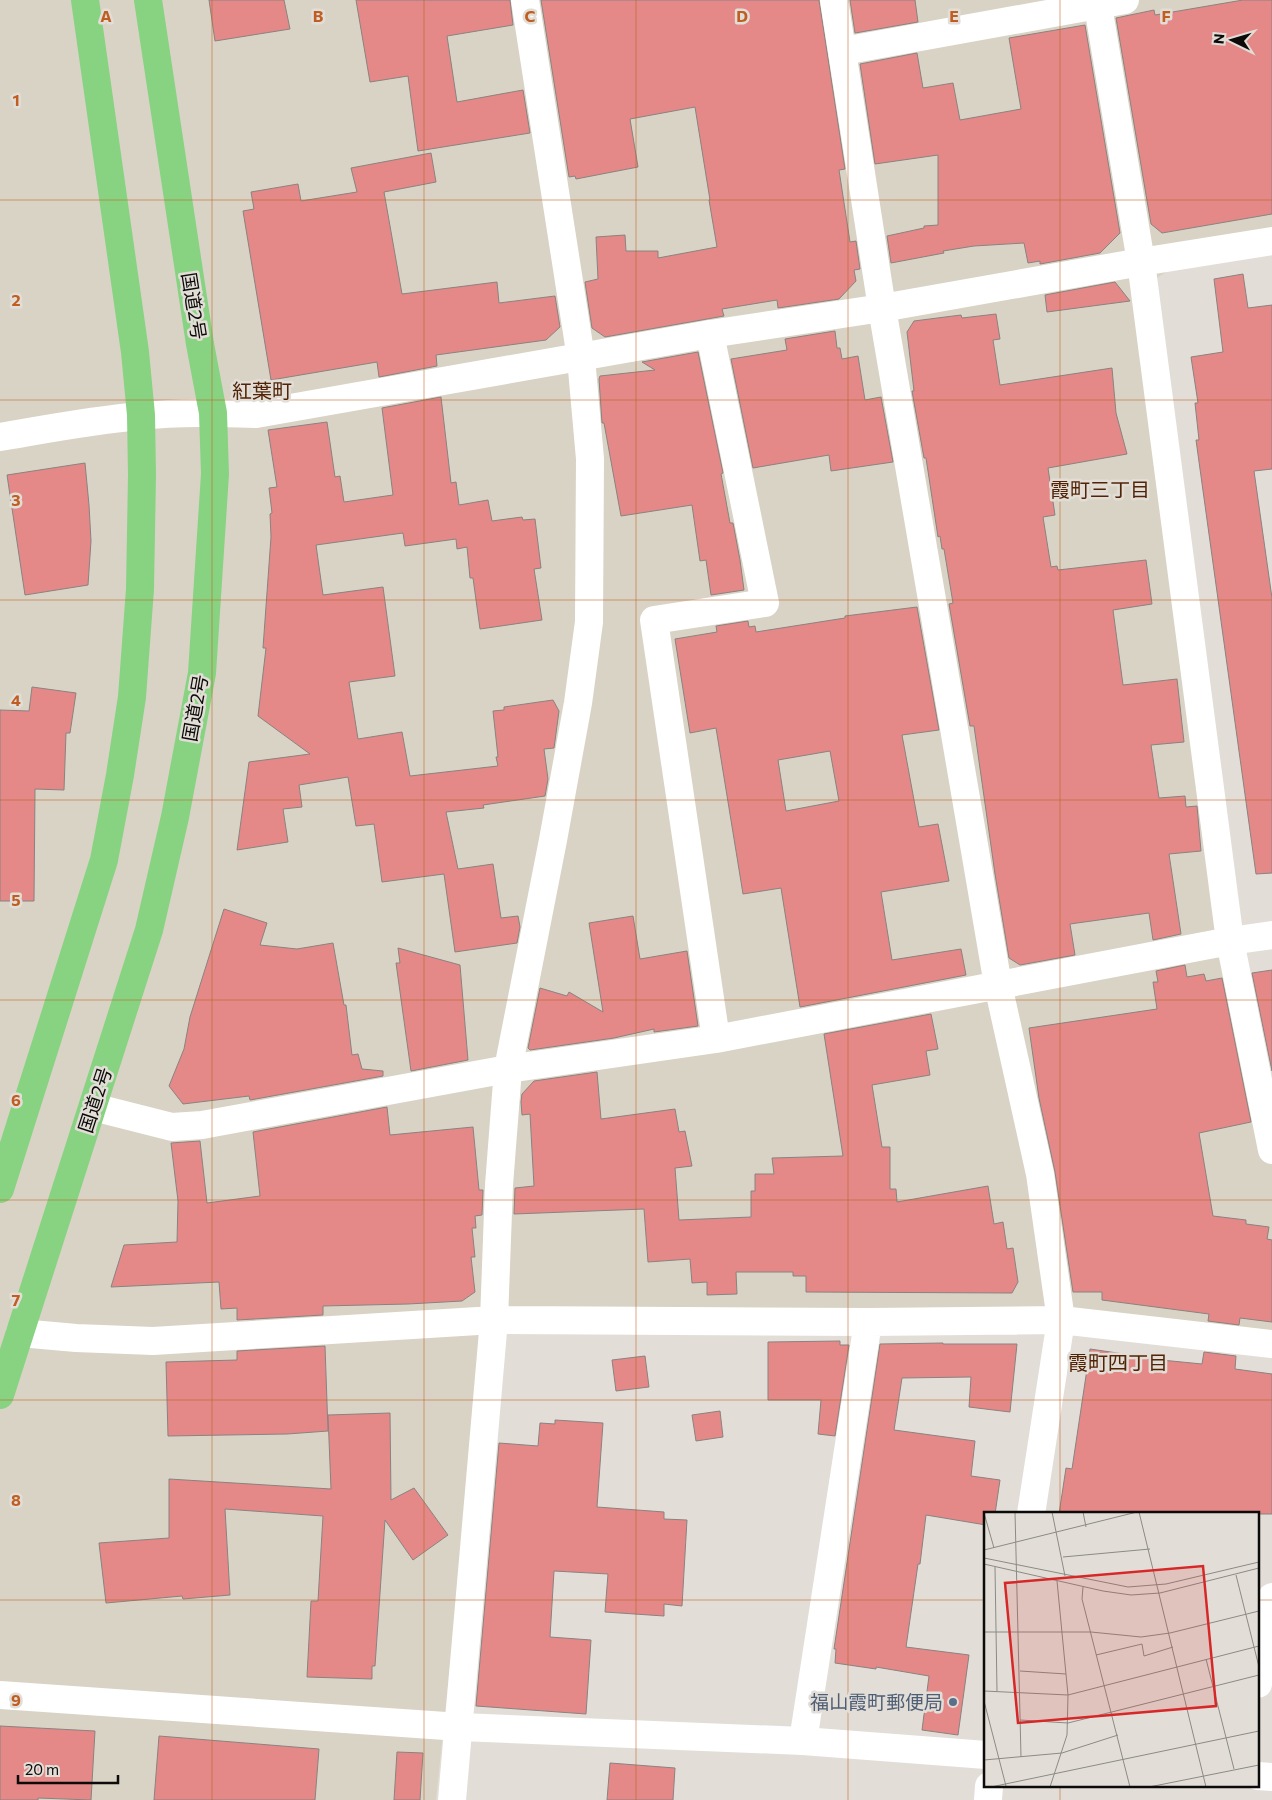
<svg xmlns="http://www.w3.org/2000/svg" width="1272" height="1800" font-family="Commissioner,'Noto Sans JP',sans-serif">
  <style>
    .built { fill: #d9d3c5 }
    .building { fill: #e48987; stroke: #8a8281; fill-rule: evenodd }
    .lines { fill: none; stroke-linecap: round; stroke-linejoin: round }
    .minor { stroke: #fff; stroke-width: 28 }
    .tertiary { stroke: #fff; stroke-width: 28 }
    .trunk { stroke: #87d382; stroke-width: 28 }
    .grid { fill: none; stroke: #c05e22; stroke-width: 1; stroke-opacity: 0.55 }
    .service-dot { fill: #5c6f8a; stroke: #e2ded7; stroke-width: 2 }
    .labels { text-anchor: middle; stroke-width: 5; stroke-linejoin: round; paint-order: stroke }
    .street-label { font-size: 19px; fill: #0c0b09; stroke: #e2ded7 }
    .service-label { font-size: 19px; fill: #4e5e75; stroke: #e2ded7; text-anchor: end }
    .neighbourhood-label { font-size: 20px; fill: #522406; stroke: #e2ded7 }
    .inset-road { fill: none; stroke: #8c8a85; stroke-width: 1 }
    .view { fill: #d62828; fill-opacity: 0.15; stroke: #d62828; stroke-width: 2.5 }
    .inset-edge { fill: none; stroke: #0c0b09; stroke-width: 2.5 }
    .grid-label { font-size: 16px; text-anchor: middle; font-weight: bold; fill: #c05e22; stroke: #e2ded7; stroke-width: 5; stroke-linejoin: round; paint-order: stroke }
  </style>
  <rect width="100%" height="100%" fill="#e2ded7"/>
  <path class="built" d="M0,0H1272V253L1171,269L1157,278L1154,290L1272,1148V1352L1010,1317L485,1329L436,1800H0Z"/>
  <path class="building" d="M209,0H284L290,29L215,41Z
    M356,0H510L513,25L447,36L457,102L523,90L530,133L418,151L408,76L370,82Z
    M541,0H819L845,169L839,170L850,242L856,241L860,269L854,270L856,281L839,299L778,308L777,300L722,309L724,316L605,337L592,328L585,282L598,279L596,237L625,235L626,251H658V258L717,247L709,200H710L695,107L630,119L638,167L576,179L575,176L569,177Z
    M850,0H915L918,22L855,33Z
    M1243,0H1272V214L1162,233L1151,224L1116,18L1154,10L1155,15Z
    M1085,25L1120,233L1100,253L1040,264V261L1028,263L1024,243L974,246L943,251L944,253L891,263L887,236L924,228V226L938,225V155L875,164L860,64L917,53L923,88L953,83L960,120L1021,109L1009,38Z
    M431,153L436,182L384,192L402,294L497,282L499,303L555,296L560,327L546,340L436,355L437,366L379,377L377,362L271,380L243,211L254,209L251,192L298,184L301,201L357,192L351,168Z
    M1243,274L1248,308L1272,305V469L1254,471L1272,598V873L1256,874L1196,440H1199L1195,403H1198L1191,357L1223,352L1214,279Z
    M1115,282L1130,301L1047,312L1045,295Z
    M996,314L1000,339L993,340L1000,385L1112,368L1116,413L1127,454L1048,468L1055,515L1043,517L1051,567L1057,566L1058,570L1146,560L1152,604L1113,610L1123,685L1177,679L1184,742L1151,745L1159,798L1185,796L1186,807L1197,806L1201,851L1169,854L1181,934L1153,940L1149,913L1070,924L1075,955L1020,965L1009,958L995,874L974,726H970L949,604L953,603L944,549H942L940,536L938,537L926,458H924L912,391H914L907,332L914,321L961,315L962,318Z
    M835,331L837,348H840L842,359L858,356L865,400L881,397L893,462L831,471L829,455L753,468L731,359L787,350L785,339Z
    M698,352L723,473L721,474L730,523H733L740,560L744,590L711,595L706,560L700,561L692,505L621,516L604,423H602L599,379L600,376L655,370L642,362Z
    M441,397L451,483L456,482L459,505L488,500L492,521L522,517L523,520L535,519L541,568L534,569L542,620L480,629L473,578H470L467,547L457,549L456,539L405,546L403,533L316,545L323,595L383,587L395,676L349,682L358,739L402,732L410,776L498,766L496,757H498L493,711L504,710V707L553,700L559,711L554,748L544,749L548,779L545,796L483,805L484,808L446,812L458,869L493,864L501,918L518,916L520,927L517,943L455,952L444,874L382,882L374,824L356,826L348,777L299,785L302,807L283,809L288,842L237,850L249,762L310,754L258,716L266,648H263L271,537L270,514L272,513L269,488L277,487L268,430L327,422L335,477L340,476L344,502L393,495L382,408Z
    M85,463L89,505L91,541L88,585L25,595L7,475Z
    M917,607L939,730L902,735L919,827L938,824L949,881L881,892L892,960L961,949L966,975L800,1007L781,888L743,894L716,728L690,733L675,639L717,632L716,626L748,621L749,627L755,626L756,632L845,618V616ZM830,751L839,801L786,811L778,760Z
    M32,687L76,693L70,733H66L64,790L35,789L34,901H0V710L29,711Z
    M224,909L267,923L260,945L297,949L333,943L344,1005H346L352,1055L358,1054L362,1069L383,1071V1076L250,1100L249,1096L183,1104L169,1086L184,1049L190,1017Z
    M633,916L640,959L687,951L698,1026L654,1032V1029L614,1038L530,1050L528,1048L540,988L567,996L569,992L603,1012L589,923Z
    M398,948L460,965L468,1060L411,1071L396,963H400Z
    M1185,965L1187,977L1204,974L1206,981L1222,978L1251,1122L1199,1133L1213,1216L1246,1220V1224L1269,1227L1267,1239L1272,1240V1322L1240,1318L1239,1325L1208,1321L1209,1314L1102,1300V1292H1073L1055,1172L1039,1098L1029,1028L1157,1009L1153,982H1158L1156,971Z
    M1272,970V1071L1252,973Z
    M931,1014L938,1049L926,1051L930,1075L872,1085L882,1147H890V1189H896L897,1202L988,1186L994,1224L1003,1222L1007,1249L1013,1248L1018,1282L1012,1293L806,1292V1276H793V1272H736L737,1294L707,1295V1282L692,1283L690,1259L648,1262L644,1209L514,1214L515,1188L534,1186L530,1114L522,1115L521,1102L522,1094L534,1081L597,1072L601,1119L675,1109L679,1132L685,1131L692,1166L675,1168L679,1220L751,1217V1191H755V1174H774L772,1158L843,1156L824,1034Z
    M387,1107L390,1135L473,1127L479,1190H483L482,1215L475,1216L476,1228H472L475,1257H471L475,1292L462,1301L408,1304L323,1306V1315L237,1320V1308L221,1309L219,1282L111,1287L124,1245L177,1242L178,1201L171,1143L200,1141L207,1203L260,1196L253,1132Z
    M840,1341V1345H849L835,1436L818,1434L821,1400H768V1342Z
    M943,1343V1344H1017L1010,1412L969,1407L971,1377L902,1378L894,1430L975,1441L971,1476L1000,1480L995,1514H986V1525L926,1515L920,1564H918L906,1647L969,1655L958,1735L922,1730L929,1676L876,1667V1669L835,1663L836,1649H834L880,1344Z
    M325,1346L328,1431L287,1434L168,1436L166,1362L237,1360V1351Z
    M1090,1349L1131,1355V1357L1202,1364L1204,1352L1236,1356L1235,1369L1272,1374V1514H1059L1066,1468L1072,1469Z
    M645,1356L649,1387L616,1391L612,1360Z
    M720,1411L723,1437L696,1441L692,1415Z
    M390,1413L391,1500L414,1488L448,1535L413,1560L385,1520L375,1666H372V1679L307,1677L311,1601H318L323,1516L225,1509L230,1595L183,1599L182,1596L106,1603L99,1543L169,1538V1479L331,1489L328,1415Z
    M555,1420L603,1423L597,1507L664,1512V1519L687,1520L682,1606L664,1604V1616L605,1612L608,1574L554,1571L550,1637L591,1640L586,1714L476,1706L499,1443L538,1446L540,1423L555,1424Z
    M0,1726L95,1731L91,1800L38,1798V1800H0Z
    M159,1736L319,1749L315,1800H154Z
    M397,1752L423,1753L420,1800H394Z
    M610,1763L675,1768L673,1800H607Z"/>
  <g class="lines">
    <path class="minor" d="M834,0L882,308L998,985L1040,1174L1061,1320L1031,1514
      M1097,0L1141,262L1230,941L1272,1150
      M843,51L1125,0
      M710,334L765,603L654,620L716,1039
      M93,1107L172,1127L202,1125L508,1069L716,1039L1230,941L1272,935
      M20,1333L76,1338L153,1341L494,1320L868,1322L1061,1320L1272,1344
      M1258,1684L1272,1597
      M803,1741L868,1322
      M452,1800L494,1320L499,1185L508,1069L553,840L578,703L589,622L590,459L581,358L525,0
      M988,1800L989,1786"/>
    <path class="tertiary" d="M0,437C47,429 93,420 141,416C179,412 218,413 256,414L710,334L882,308L1141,262L1272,241
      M0,1695L460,1727L803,1741L986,1755
      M1258,1776L1272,1777"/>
    <path class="trunk" d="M0,1189L104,860L120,775L132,697L140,589L142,475L141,415L135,352L85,0
      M0,1395L149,930L175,817L202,673L215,474L213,413L200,344L148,0"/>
  </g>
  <path class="grid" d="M212,0V1800M424,0V1800M636,0V1800M848,0V1800M1060,0V1514M0,200H1272M0,400H1272M0,600H1272M0,800H1272M0,1000H1272M0,1200H1272M0,1400H1272M0,1600H986M1258,1600H1272M1060,1786V1800"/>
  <circle class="service-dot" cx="953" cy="1702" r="5"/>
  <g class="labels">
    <g class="street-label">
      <text transform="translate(194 306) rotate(81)" y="7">国道2号</text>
      <text transform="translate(195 708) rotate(-80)" y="7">国道2号</text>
      <text transform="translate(95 1100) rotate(-72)" y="7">国道2号</text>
    </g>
    <g class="service-label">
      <text x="943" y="1709">福山霞町郵便局</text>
    </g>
    <g class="neighbourhood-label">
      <text x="262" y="398">紅葉町</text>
      <text x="1100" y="497">霞町三丁目</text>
      <text x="1118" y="1370">霞町四丁目</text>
    </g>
  </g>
  <g transform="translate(984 1512)">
    <rect width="275" height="275" fill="#e2ded7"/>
    <path class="inset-road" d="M31,0L37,245M68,0L81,64M99,0L102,15M155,0L222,275M0,1L10,36M0,38L153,0M79,45L166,37M0,46L144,75L182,72L275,50M0,52L119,79L147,83L176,81L275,56M11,55L13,179M252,63L275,155M99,75L98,87L146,275M0,120H107L157,125L186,121L275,99M112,143L158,132L160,144L189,135M222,147L250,257M36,159L82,162M0,179L84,183L275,134M0,189L22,274M36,208L84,211L275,163M0,248L78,241L134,223M7,275L275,219M66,275L83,223L84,183L73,69M165,275L275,253"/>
    <path class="view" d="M219,54L232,194L34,211L21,71Z"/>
    <rect width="275" height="275" class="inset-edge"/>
  </g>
  <g class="grid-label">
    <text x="106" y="22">A</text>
    <text x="318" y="22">B</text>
    <text x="530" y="22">C</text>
    <text x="742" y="22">D</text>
    <text x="954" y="22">E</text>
    <text x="1166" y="22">F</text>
    <text x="16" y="106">1</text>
    <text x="16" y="306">2</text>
    <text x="16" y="506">3</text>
    <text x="16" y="706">4</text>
    <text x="16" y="906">5</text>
    <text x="16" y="1106">6</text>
    <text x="16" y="1306">7</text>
    <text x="16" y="1506">8</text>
    <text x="16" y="1706">9</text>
  </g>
  <g transform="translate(1232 40) rotate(275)" stroke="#e2ded7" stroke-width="4" paint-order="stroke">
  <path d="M0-4L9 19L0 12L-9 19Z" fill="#0c0b09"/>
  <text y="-8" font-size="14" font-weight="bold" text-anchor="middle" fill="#0c0b09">N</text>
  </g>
  <path d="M18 1775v8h100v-8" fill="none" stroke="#0c0b09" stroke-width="2.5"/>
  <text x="25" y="1775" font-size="15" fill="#0c0b09" stroke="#e2ded7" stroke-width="4" paint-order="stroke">20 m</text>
</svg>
